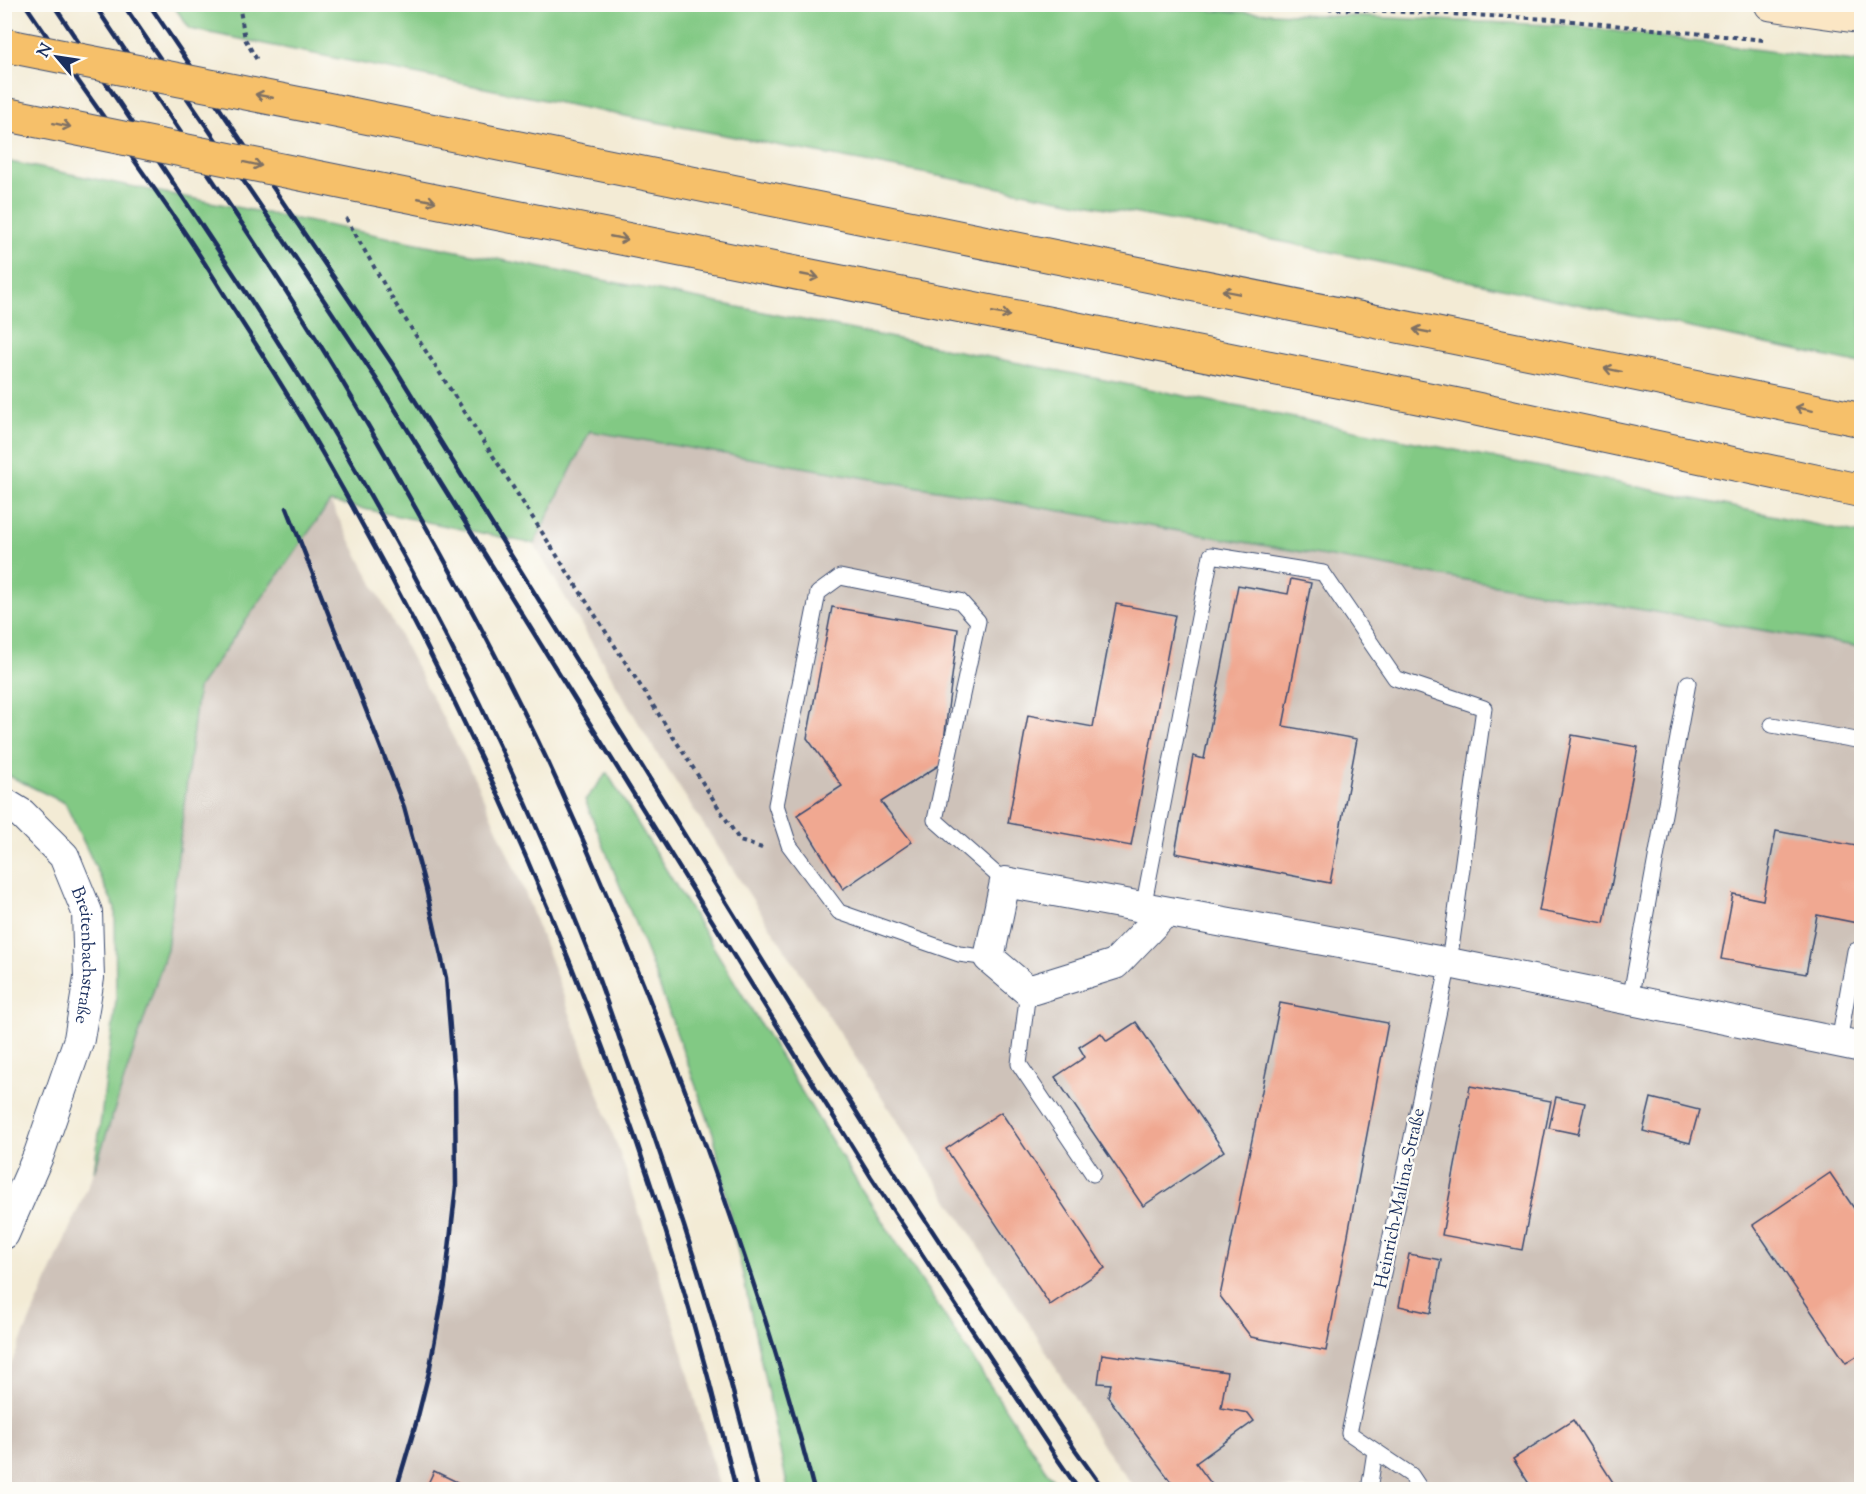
<svg xmlns="http://www.w3.org/2000/svg" width="1866" height="1494" font-family="'Sorts Mill Goudy',serif">
  <style>
    .industrial { fill: #cec2b9 }
    .green { fill: #82c984; stroke: #4e7c71; stroke-width: 1.5 }
    .building { fill: #f0a891 }
    .lines { fill: none; stroke-linecap: round; stroke-linejoin: round }
    .service-casing { stroke: #3b4b70; stroke-width: 17 }
    .minor-casing { stroke: #3b4b70; stroke-width: 32 }
    .secondary-casing { stroke: #3b4b70; stroke-width: 35 }
    .motorway-casing { stroke: #3b4b70; stroke-width: 35 }
    .path { stroke: #3b4b70; stroke-width: 4; stroke-dasharray: 4.5 4.5; stroke-linecap: butt }
    .service { stroke: #fff; stroke-width: 15 }
    .minor { stroke: #fff; stroke-width: 30 }
    .secondary { stroke: #fbe6c4; stroke-width: 33 }
    .motorway { stroke: #f6c06b; stroke-width: 33 }
    .rail { stroke: #1b2f5e; stroke-width: 4.5 }
    .motorway-bridge-casing { stroke: #3b4b70; stroke-width: 35; stroke-linecap: butt }
    .motorway-bridge { stroke: #f6c06b; stroke-width: 33 }
    .oneway { stroke: #7e7064 }
    .labels { text-anchor: middle; stroke-width: 5; stroke-linejoin: round; paint-order: stroke }
    .street-label { font-size: 18px; fill: #1b2f5e; stroke: #fdfcf7 }
  </style>
  <rect width="100%" height="100%" fill="#fdfcf7"/>
  <filter id="ink" filterUnits="userSpaceOnUse"><feTurbulence type="fractalNoise" baseFrequency=".0167" numOctaves="2"/><feDisplacementMap in="SourceGraphic" scale="12" xChannelSelector="R" yChannelSelector="G"/><feConvolveMatrix kernelMatrix="1 2 1 2 8 2 1 2 1" color-interpolation-filters="sRGB"/></filter>
  <filter id="wash" filterUnits="userSpaceOnUse"><feTurbulence type="fractalNoise" baseFrequency=".008" numOctaves="4" result="noise"/><feDisplacementMap in="SourceGraphic" scale="24" xChannelSelector="R" yChannelSelector="G"/><feGaussianBlur stdDeviation="1.35" result="paint"/><feColorMatrix in="noise" values="0 0 0 0 0 0 0 0 0 0 0 0 0 0 0 0 0 1.4 0 .05"/><feComposite in="paint" operator="in"/></filter>
  <g filter="url(#wash)">
    <rect width="100%" height="100%" fill="#f3ebd5"/>
    <path class="industrial" d="M589,431L1861,647V1489H1135L1104,1448L1030,1325L649,741L534,544Z
      M330,502L475,779L524,890L554,969L626,1171L678,1335L720,1489L5,1490V1378L94,1172L167,949L198,688Z"/>
    <path class="green" d="M173,5H1081L1576,26L1861,63V364L1289,243L630,117L190,29Z
      M5,161L1581,475L1861,534V647L590,431L534,544L330,502L198,688L167,949L94,1172L116,1001L115,908L65,803L5,774Z
      M607,773L860,1187L1043,1466L1060,1489H788L713,1133L648,955L585,800Z"/>
    <g id="blocks">
      <path class="building" d="M1291,579L1311,583L1283,726L1357,739L1330,883L1175,853L1193,756L1204,759L1238,585L1288,594Z
        M1116,604L1175,615L1131,846L1008,823L1028,715L1093,727Z
        M832,607L958,629L941,764L881,802L912,842L843,889L797,815L842,786L807,738Z
        M1572,735L1638,747L1604,923L1539,911Z
        M1776,831L1862,847V924L1817,915L1806,974L1721,959L1733,894L1763,900Z
        M1280,1003L1388,1023L1326,1351L1251,1337L1220,1296Z
        M1136,1022L1224,1151L1143,1206L1055,1077L1085,1057L1079,1047L1101,1033L1107,1041Z
        M1470,1086L1551,1101L1522,1250L1442,1235Z
        M1556,1097L1585,1103L1578,1134L1549,1128Z
        M1651,1098L1699,1110L1690,1143L1643,1131Z
        M1001,1112L1105,1268L1050,1305L946,1149Z
        M1830,1173L1862,1220V1353L1846,1363L1753,1225Z
        M1409,1254L1441,1260L1431,1313L1399,1306Z
        M1102,1354L1227,1372L1221,1408L1248,1413L1254,1421L1196,1463L1216,1490H1177L1108,1397L1111,1384L1098,1383Z
        M1573,1420L1618,1490H1533L1513,1459Z
        M434,1471L457,1482L472,1490H425Z"/>
    </g>
  </g>
  <g filter="url(#ink)">
    <use href="#blocks" fill-opacity="0" stroke="#3b4b70" stroke-width="1.5"/>
    <g class="lines">
      <defs>
        <path id="service" d="M1772,725L1862,741
          M1143,908L1211,555L1323,573L1395,678L1484,708L1449,963L1349,1433L1411,1475L1421,1490
          M989,958L959,954L839,912L789,845L776,805L818,593L840,577L960,601L978,621L935,820L1005,882
          M1028,991L1019,1064L1093,1174
          M1630,1000L1688,683
          M1839,1042L1855,951L1862,948
          M1369,1490L1375,1451"/>
        <g id="minor">
          <path id="s1" d="M4,803L22,814L64,856L87,912L89,978L79,1039L39,1154L4,1234"/>
          <path d="M1165,912L1115,964L1028,991L989,958L1005,882L1449,963L1862,1047"/>
        </g>
        <path id="secondary" d="M1771,4L1862,17"/>
        <path id="motorway" d="M321,108L1862,420
          M370,188L1453,404L1862,491"/>
      </defs>
      <use href="#service" class="service-casing"/>
      <use href="#minor" class="minor-casing"/>
      <use href="#secondary" class="secondary-casing"/>
      <use href="#motorway" class="motorway-casing"/>
      <path class="path" d="M239,4L245,39L257,60
        M1238,4L1552,19L1764,40
        M346,218L393,300L740,841L762,848"/>
      <use href="#service" class="service"/>
      <use href="#minor" class="minor"/>
      <use href="#secondary" class="secondary"/>
      <use href="#motorway" class="motorway"/>
      <path class="rail" d="M25,4C76,80 131,154 183,230C200,255 216,281 232,307C265,358 298,410 328,463C511,784 653,1129 736,1490
        M53,4C151,152 254,297 344,450C438,610 520,778 588,951C603,989 616,1029 630,1068C680,1206 724,1346 758,1490
        M94,4C174,124 258,243 333,366C410,495 484,626 548,762C597,868 641,976 683,1085C733,1217 779,1352 814,1490
        M123,4L279,233L375,377L871,1177L1056,1457L1079,1490
        M149,4L393,365L890,1166L1074,1448L1104,1490
        M287,508L404,807L426,889L446,978L455,1090L456,1186L445,1285L429,1372L417,1420L396,1490"/>
      <defs>
        <path id="motorway-bridge" d="M4,45L321,108
          M4,114L370,188"/>
      </defs>
      <use href="#motorway-bridge" class="motorway-bridge-casing"/>
      <use href="#motorway-bridge" class="motorway-bridge"/>
    </g>
    <defs><path id="oneway-shaft" d="M-6 0H5M1.5-3L5.5 0L1.5 3" fill="none" stroke-width="1.6" stroke-linecap="round" stroke-linejoin="round" transform="scale(1.5)"/></defs>
    <g class="oneway">
      <use href="#oneway-shaft" transform="translate(264 96) rotate(-169)"/>
      <use href="#oneway-shaft" transform="translate(62 125) rotate(12)"/>
      <use href="#oneway-shaft" transform="translate(253 164) rotate(12)"/>
      <use href="#oneway-shaft" transform="translate(427 200) rotate(11)"/>
      <use href="#oneway-shaft" transform="translate(619 238) rotate(11)"/>
      <use href="#oneway-shaft" transform="translate(810 276) rotate(11)"/>
      <use href="#oneway-shaft" transform="translate(1231 292) rotate(-169)"/>
      <use href="#oneway-shaft" transform="translate(1001 314) rotate(11)"/>
      <use href="#oneway-shaft" transform="translate(1422 331) rotate(-169)"/>
      <use href="#oneway-shaft" transform="translate(1613 370) rotate(-168)"/>
      <use href="#oneway-shaft" transform="translate(1804 409) rotate(-168)"/>
    </g>
  </g>
  <g class="labels">
    <g class="street-label">
      <text dy="6" stroke="none"><textPath href="#s1" startOffset="184">Breitenbachstraße</textPath></text>
      <text transform="translate(1399 1198) rotate(-78)" y="6">Heinrich-Malina-Straße</text>
    </g>
  </g>
  <rect width="1866" height="1494" fill="none" stroke="#fdfcf7" stroke-width="24"/>
  <g transform="translate(57 57) rotate(299)" stroke="#fdfcf7" stroke-width="4.5" paint-order="stroke">
  <path d="M0-4.5L10 22L0 15L-10 22Z" fill="#1b2f5e"/>
  <text y="-9" font-size="16" font-weight="bold" text-anchor="middle" fill="#1b2f5e">N</text>
  </g>
</svg>
